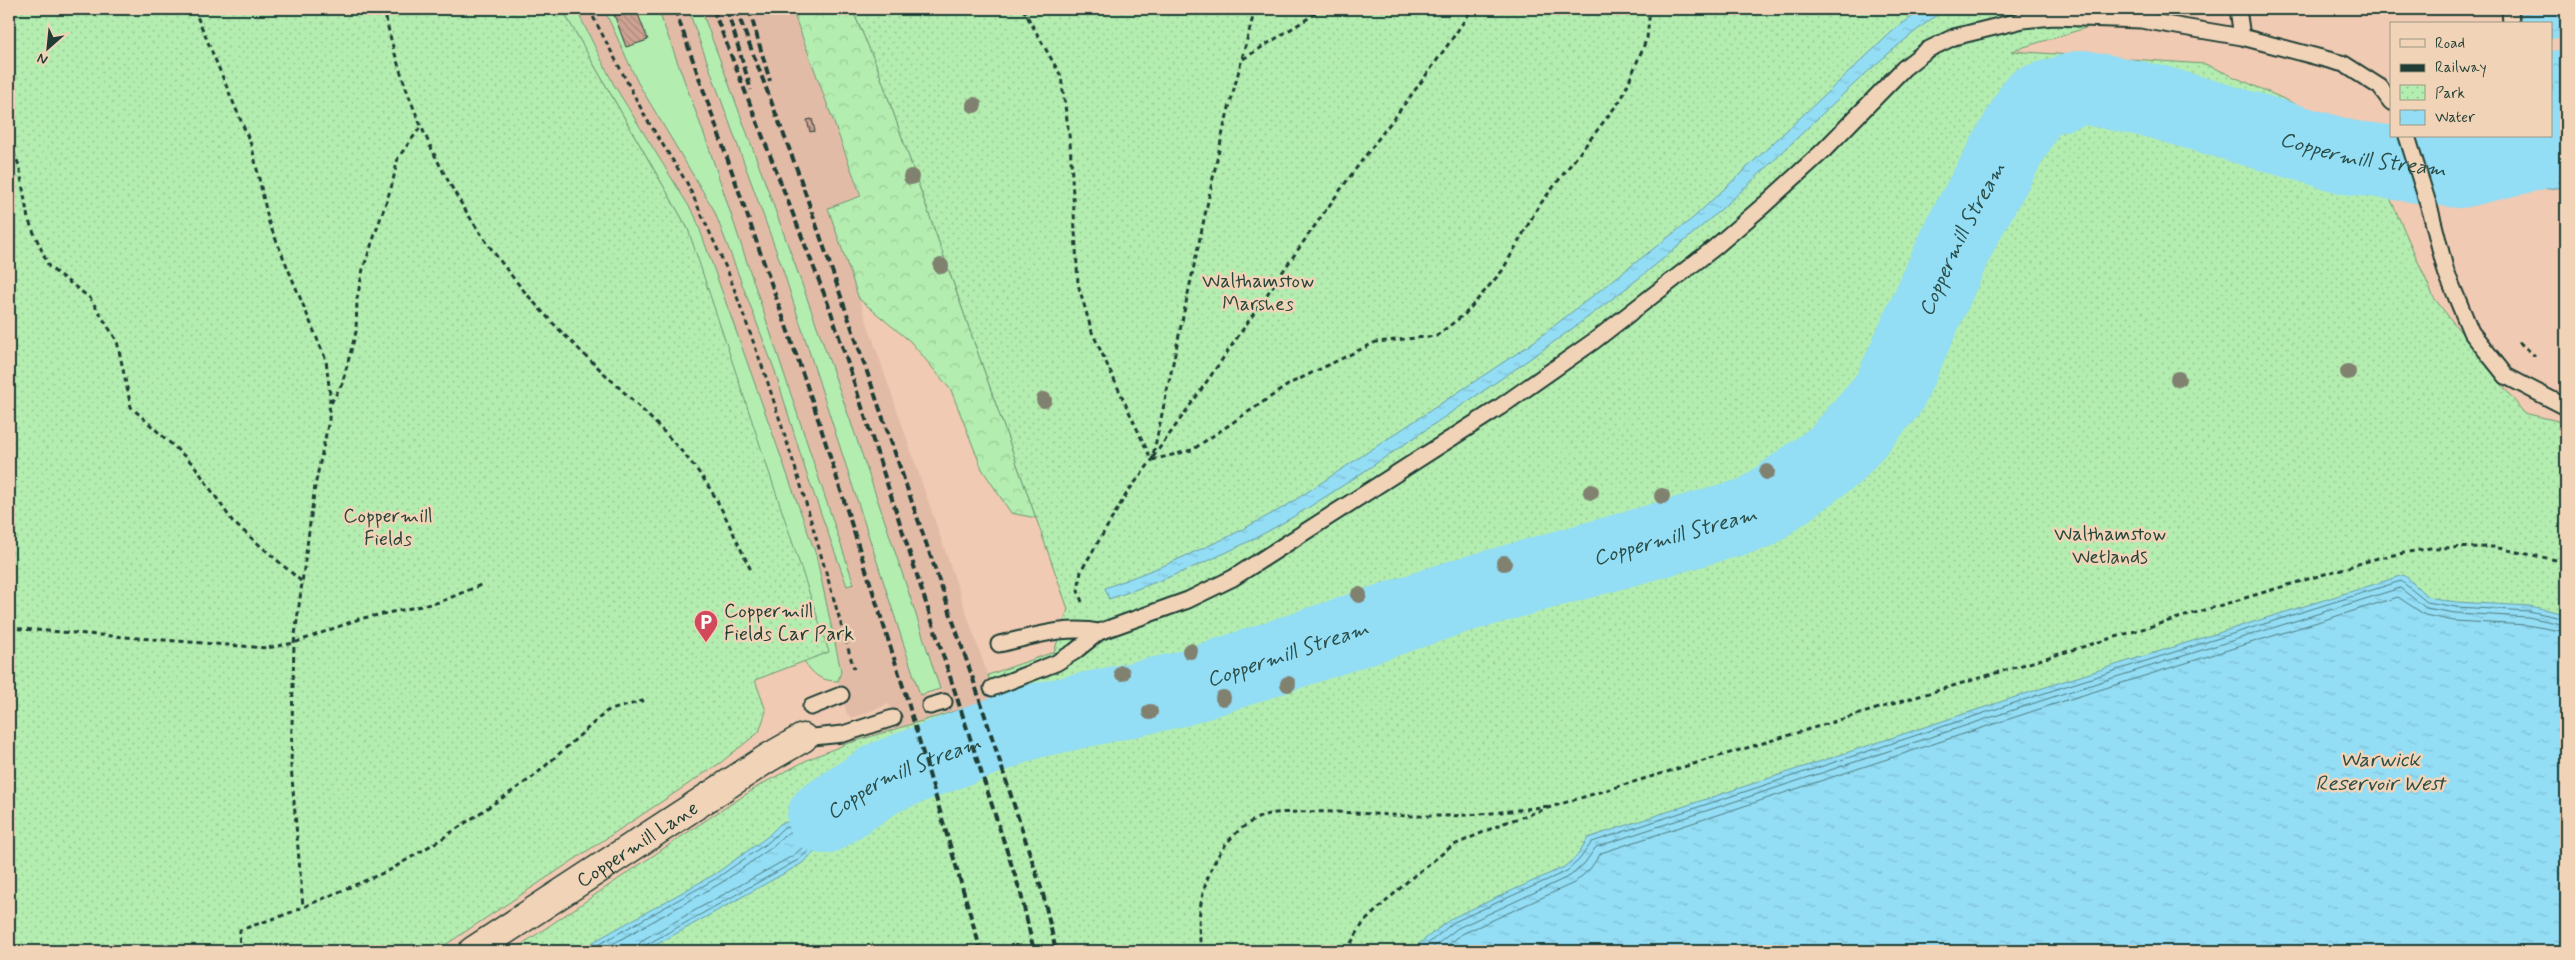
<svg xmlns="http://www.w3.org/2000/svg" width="2575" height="960" font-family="Mynerve,sans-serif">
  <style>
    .built { fill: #e2bba7; fill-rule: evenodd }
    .grass { fill: #b4edb0; stroke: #6a9572 }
    .forest { fill: url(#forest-crowns); stroke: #6a9572 }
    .park { fill: url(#park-dots); stroke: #6a9572 }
    .water { fill: url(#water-ripples); stroke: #659da8 }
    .pier { fill: #f0cab2 }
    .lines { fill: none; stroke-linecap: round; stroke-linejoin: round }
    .shore { stroke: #4d7d81; stroke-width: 1 }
    .river { stroke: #93ddf5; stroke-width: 74 }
    .building { fill: url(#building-back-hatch); stroke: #1f3d34 }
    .service-casing { stroke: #1f3d34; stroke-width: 19 }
    .minor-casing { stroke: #1f3d34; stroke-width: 31 }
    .path { stroke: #1f3d34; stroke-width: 3; stroke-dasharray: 5 4; stroke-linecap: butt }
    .service { stroke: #f1d4b8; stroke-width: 15 }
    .minor { stroke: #f1d4b8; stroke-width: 28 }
    .rail { stroke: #1f3d34; stroke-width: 4; stroke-dasharray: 8 4; stroke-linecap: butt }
    .tree { fill: #818170 }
    .labels { text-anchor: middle; stroke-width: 5; stroke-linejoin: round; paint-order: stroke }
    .park-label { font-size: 20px; fill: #26463a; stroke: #f1d4b8 }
    .poi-label { font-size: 20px; fill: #1f3d34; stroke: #f1d4b8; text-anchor: start }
    .street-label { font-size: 20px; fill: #1f3d34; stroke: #f1d4b8 }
    .water-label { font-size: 21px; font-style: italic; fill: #2b4d47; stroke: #f1d4b8 }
  </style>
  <defs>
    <pattern id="forest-crowns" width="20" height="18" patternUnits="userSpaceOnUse" patternTransform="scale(1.25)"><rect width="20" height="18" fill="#b4edb0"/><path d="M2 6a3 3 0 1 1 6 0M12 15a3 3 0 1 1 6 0" fill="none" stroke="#9acc98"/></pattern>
    <pattern id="park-dots" width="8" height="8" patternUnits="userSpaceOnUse" patternTransform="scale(1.25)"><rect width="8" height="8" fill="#b4edb0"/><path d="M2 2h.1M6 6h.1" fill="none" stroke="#9acc98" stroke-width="1.8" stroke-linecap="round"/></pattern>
    <pattern id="water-ripples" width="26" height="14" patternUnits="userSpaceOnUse" patternTransform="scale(1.25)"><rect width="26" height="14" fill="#93ddf5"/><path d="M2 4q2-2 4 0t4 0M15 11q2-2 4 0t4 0" fill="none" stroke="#7ebfd3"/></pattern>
    <pattern id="building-back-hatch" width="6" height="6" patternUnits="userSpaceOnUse" patternTransform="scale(1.25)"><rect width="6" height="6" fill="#cfa394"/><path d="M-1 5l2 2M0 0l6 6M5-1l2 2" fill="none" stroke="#a7867a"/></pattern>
  </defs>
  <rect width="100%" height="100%" fill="#f0cab2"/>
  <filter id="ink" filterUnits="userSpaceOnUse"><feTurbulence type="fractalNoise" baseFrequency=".02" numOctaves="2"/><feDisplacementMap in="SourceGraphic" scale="10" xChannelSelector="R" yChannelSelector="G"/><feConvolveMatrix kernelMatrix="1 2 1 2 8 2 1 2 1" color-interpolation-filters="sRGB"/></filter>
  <g filter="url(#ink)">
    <path class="built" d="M576,9H792L861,196L828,208L992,688L1071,951H955L916,795L889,704L852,718L847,714L838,681L841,671L816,555L695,216L614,85ZM940,689L967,779L953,784L926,693Z"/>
    <path class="grass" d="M562,9H576L614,85L695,216L816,555L841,671L838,681C820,681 814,675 804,661L688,229Z
      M604,9H658L708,145L854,584L847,586L805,469L775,371L714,210L638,83Z
      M688,9H701C785,234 867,460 940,689L920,695L781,264Z"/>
    <path class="forest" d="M792,9H852L877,66L1036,518L1011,513L982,469L951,390L911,342L859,299L828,208L861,196Z"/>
    <path class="park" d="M9,9H562L688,229L829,652L755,680L766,711L759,732L720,763L436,951H9Z
      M852,9H2147L2011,51L2205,64L2356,131L2391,200L2434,298L2524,413L2566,423V951H512L697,826L762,784L809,759L846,744L995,699L988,675L1054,652L1068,609L877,66Z"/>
    <path class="water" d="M1923,9H1945C1857,72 1784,156 1702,226C1623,295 1536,356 1449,414C1397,449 1346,485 1293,517C1235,552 1173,577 1109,599L1105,588L1165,565L1228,537L1286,506L1528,346L1693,218L1895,29Z
      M2520,9H2566V187L2546,189L2533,136H2551V24H2521Z
      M2404,575L2428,597L2456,602L2530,606L2566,614V951H1413L1416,946L1452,918L1564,867L1576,857L1588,838L2061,682Z
      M907,750L919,790L916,795L882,804L856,816L801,864L645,951H577L715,874L767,837L780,824L794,820L823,803L837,789L858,783Z"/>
    <path class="pier" d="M2566,38V49L2551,51V39Z"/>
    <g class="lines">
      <path class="shore" d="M2538,136L2549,182H2566
        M2545,136L2554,175L2566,176
        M587,951L717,878L770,841L782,829L797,824L825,807L840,793L861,787L902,759L905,760L912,791L880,799L854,811L798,860L646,945L644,951
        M600,951L721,883L774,846L786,834L800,830L829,812L843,799L864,792L898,769L901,770L905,787L878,793L850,806L794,855L644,939L639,944L638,951
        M1419,951L1454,922L1567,871L1579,860L1592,842L2063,687L2401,581L2427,602L2456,607L2529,611L2566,619
        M1428,951L1458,928L1570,876L1584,864L1596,847L2065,693L2400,588L2426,608L2455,613L2528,617L2566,625
        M1440,951L1462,934L1574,883L1590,869L1601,853L2067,700L2398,597L2425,615L2454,621L2527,625L2566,632"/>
      <path class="river" id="s1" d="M824,817L883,778L1030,722L1181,689L1460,596L1756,513L1837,454L1889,393L1962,231L2034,102L2083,87L2157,102L2347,157L2460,171L2536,153L2566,127"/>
    </g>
    <path class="building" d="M612,9H636L648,40L626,47Z
      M812,119L815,131L810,132L807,120Z"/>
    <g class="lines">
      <defs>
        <path id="service" d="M2238,9L2242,37
          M2510,9L2511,24
          M2407,136L2431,213L2446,272L2471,332L2506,376L2566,407
          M999,644C1032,637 1065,625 1099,632
          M992,688L1056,663L1074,652L1099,632L1188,600L1233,578L1500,407L1594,341L1714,248L1764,205L1824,150L1904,68L1927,50L1954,37L2023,20L2053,17L2141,20L2242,37L2344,64L2380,87L2391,102
          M930,706L944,702
          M811,707L841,695
          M803,738L843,734L893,718"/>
        <g id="minor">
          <path id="s2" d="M473,951L768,758L803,738"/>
        </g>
      </defs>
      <use href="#service" class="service-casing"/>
      <use href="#minor" class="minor-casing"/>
      <path class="path" d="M194,9L252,147L269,223L326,360L330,395L329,420L315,486L294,643L291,766L303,907
        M384,9C406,119 464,225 539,308C589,364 651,411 697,470C720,499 734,537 751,570
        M589,9L646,118L687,183L728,272L766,377L801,486L854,669
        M1023,9L1061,76L1070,142L1078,284L1092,332L1151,459
        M1243,59L1323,9
        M9,144L19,165L28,219L49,267L90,298L117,341L131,407L194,465L233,522L301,581
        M2519,342L2535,356
        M331,403L342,384L356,332L357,299L363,269L392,185L398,158L422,125
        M1153,457C1216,371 1274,282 1336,196C1381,133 1430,74 1472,9
        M1152,460L1192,450L1291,383L1376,342L1436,336L1465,314L1502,271L1538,207L1622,98L1647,38L1650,9
        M1082,602L1078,591L1081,571L1127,493L1152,460L1224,127L1255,9
        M9,628L267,648L294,643L359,619L440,602L483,584
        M239,951L240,930L287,914L390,870L443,838L533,777L607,711L646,700
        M1202,951C1190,901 1216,829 1269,814C1277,812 1288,813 1296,812C1343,810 1389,817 1436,816C1474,816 1511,811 1549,806
        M1346,951L1364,922L1410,879L1452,846L1504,823L1557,805L2378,558L2430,548L2493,547L2566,562"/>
      <use href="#service" class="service"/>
      <use href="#minor" class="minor"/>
      <path class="rail" d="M675,9L813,403L907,699L981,951
        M713,9L830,309L1021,894L1034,951
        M727,9L751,90
        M736,9L798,172L973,679L1043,894L1056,951
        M749,9L770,81"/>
    </g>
    <g class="tree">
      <circle cx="974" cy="105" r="8"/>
      <circle cx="911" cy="177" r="8"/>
      <circle cx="941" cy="266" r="8"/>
      <circle cx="2348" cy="372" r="8"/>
      <circle cx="2178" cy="379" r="8"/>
      <circle cx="1044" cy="400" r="8"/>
      <circle cx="1767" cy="472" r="8"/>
      <circle cx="1591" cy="492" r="8"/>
      <circle cx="1662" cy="496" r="8"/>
      <circle cx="1504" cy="563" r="8"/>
      <circle cx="1359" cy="595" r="8"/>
      <circle cx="1190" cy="651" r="8"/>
      <circle cx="1122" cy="673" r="8"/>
      <circle cx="1288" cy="684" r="8"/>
      <circle cx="1223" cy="698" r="8"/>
      <circle cx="1150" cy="712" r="8"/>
    </g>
  </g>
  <defs>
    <symbol id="parking-pin" viewBox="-11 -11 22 30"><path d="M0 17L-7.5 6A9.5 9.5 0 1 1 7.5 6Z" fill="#d1495b" stroke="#f1d4b8"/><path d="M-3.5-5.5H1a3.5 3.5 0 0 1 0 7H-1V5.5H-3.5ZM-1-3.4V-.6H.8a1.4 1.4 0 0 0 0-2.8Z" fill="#fff"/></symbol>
  </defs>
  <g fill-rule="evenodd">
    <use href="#parking-pin" x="692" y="608" width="28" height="38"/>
  </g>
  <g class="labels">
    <g class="park-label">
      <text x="1258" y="287">Walthamstow<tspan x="1258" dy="23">Marshes</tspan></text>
      <text x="388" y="522">Coppermill<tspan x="388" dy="23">Fields</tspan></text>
      <text x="2110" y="540">Walthamstow<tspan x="2110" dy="23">Wetlands</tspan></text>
    </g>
    <g class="poi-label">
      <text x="724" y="617">Coppermill<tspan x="724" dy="23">Fields Car Park</tspan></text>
    </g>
    <g class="street-label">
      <text dy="7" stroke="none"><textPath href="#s2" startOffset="196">Coppermill Lane</textPath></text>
    </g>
    <g class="water-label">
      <text dy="7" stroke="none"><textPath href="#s1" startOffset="1830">Coppermill Stream</textPath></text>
      <text dy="7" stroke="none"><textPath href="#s1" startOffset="1335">Coppermill Stream</textPath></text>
      <text dy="7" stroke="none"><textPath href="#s1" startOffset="900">Coppermill Stream</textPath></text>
      <text dy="7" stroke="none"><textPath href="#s1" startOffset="495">Coppermill Stream</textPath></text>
      <text x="2380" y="766">Warwick<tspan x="2380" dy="24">Reservoir West</tspan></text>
      <text dy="7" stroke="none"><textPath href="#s1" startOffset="90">Coppermill Stream</textPath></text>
    </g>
  </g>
  <rect width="2575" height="960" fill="none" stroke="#f1d4b8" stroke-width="30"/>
  <rect x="15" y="15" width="2545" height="930" fill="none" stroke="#1f3d34" stroke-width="2" filter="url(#ink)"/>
  <rect x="2390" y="22" width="162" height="115" fill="#f1d4b8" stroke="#9d9883"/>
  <rect x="2400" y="39" width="25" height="8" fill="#f1d4b8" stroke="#9d9883"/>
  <text x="2435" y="48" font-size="15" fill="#1f3d34">Road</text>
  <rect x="2400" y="64" width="25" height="8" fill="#1f3d34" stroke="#9d9883"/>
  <text x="2435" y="72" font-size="15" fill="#1f3d34">Railway</text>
  <rect x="2400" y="85" width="25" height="15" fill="url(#park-dots)" stroke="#9d9883"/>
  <text x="2435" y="98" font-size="15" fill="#1f3d34">Park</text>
  <rect x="2400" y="110" width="25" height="15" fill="url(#water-ripples)" stroke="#9d9883"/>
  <text x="2435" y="122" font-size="15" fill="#1f3d34">Water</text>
  <g transform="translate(48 48) rotate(207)" stroke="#f1d4b8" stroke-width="4" paint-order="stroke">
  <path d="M0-4L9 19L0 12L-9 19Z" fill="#1f3d34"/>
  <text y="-8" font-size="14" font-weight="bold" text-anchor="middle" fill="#1f3d34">N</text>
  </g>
</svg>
